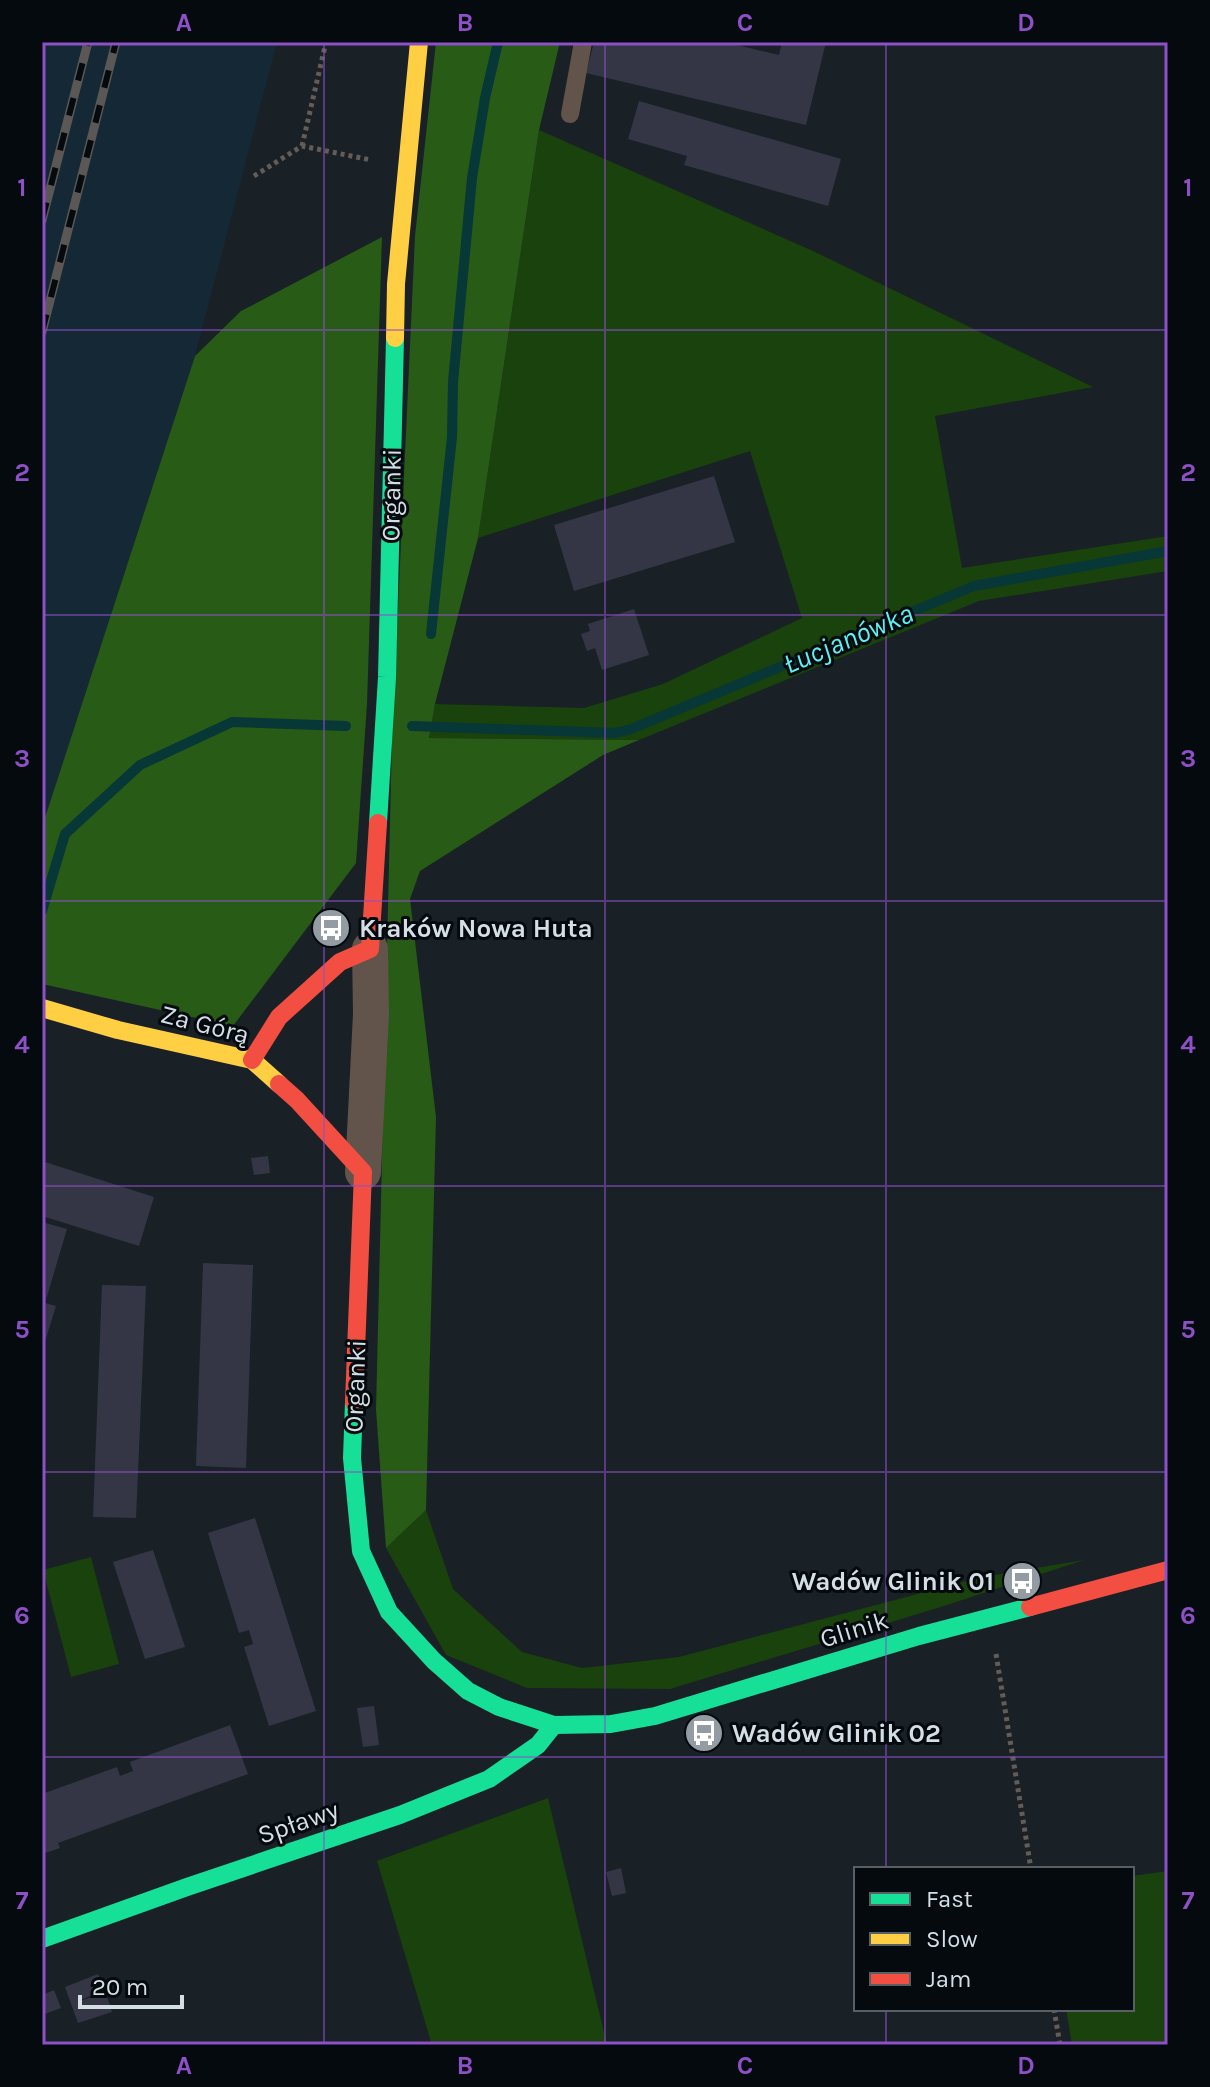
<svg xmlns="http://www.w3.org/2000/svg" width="1210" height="2087" font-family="Karla,sans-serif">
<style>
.built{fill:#152835}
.green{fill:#19420c}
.forest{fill:#275b16}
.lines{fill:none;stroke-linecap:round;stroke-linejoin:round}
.stream{stroke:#073737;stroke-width:10}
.building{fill:#343646}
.path{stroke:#635c57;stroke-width:5;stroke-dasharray:4 4;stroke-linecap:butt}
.lane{stroke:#62544a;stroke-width:18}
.street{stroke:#62544a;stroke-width:36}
.fast{stroke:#16e098;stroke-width:18}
.slow{stroke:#ffcf43;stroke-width:18}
.jam{stroke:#f24e42;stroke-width:18}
.rail-casing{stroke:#5b5754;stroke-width:9}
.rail{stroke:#050a0f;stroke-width:6;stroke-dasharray:18;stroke-linecap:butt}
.grid{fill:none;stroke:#8d50c7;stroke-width:2;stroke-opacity:0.55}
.labels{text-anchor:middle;stroke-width:6;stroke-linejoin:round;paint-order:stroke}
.street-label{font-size:26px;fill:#d4dee5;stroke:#050a0f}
.poi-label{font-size:26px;font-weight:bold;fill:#d4dee5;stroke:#050a0f;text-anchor:start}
.water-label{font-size:28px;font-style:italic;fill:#5cf1f2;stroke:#050a0f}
.neatline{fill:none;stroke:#8d50c7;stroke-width:3}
.grid-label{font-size:26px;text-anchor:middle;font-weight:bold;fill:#8d50c7}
</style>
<rect width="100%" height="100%" fill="#192026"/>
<polygon class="built" points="42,42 277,42 195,356 42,827"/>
<g class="green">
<polygon points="539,130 813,251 1093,387 935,416 962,568 1168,536 1168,571 979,601 639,740 429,738 435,704 584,708 663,684 802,618 750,451 478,538"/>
<polygon points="426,1510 453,1589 522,1652 582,1668 679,1657 982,1577 1084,1560 944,1606 670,1689 527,1688 446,1655 386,1548"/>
<polygon points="91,1557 119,1664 71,1677 43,1570"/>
<polygon points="548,1798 607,2045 432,2045 377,1861"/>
<polygon points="1168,1871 1168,2045 1072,2045 1066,2009 1132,2009 1132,1876"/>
</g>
<g class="forest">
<polygon points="436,42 560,42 539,130 478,538 435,704 429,738 639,740 603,755 420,871 410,899 436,1117 426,1510 386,1548 376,1410 392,738 415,236"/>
<polygon points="382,237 367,704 356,863 233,1026 42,984 42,827 195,356 241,311"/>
</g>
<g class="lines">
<g class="stream">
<polyline points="431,634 452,437 453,382 472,178 485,98 498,42"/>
<polyline points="412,726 615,733 631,729 974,586 1168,551"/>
<polyline points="42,911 65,834 140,765 232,722 346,726"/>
</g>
</g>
<g class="building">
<polygon points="594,42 724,42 779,55 782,42 826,42 806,125 586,73"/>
<polygon points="639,101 841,159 828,206 684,165 687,156 628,139"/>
<polygon points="714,476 735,542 574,591 554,525"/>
<polygon points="634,609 649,655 602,670 595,648 587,651 581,634 590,631 588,624"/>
<polygon points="268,1156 270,1173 254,1175 251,1158"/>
<polygon points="42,1161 154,1197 139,1246 42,1216"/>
<polygon points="42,1222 67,1229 45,1303 56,1306 43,1348"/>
<polygon points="203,1263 253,1265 246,1468 196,1466"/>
<polygon points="102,1285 146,1286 136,1518 93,1517"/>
<polygon points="255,1518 316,1711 269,1726 244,1647 253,1644 249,1630 239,1633 208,1533"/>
<polygon points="153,1550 185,1647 145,1659 113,1562"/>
<polygon points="374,1706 379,1745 363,1747 357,1708"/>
<polygon points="230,1725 248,1774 58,1843 60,1848 42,1854 42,1794 117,1767 120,1776 133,1771 130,1762"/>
<polygon points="621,1868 626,1893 612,1896 606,1872"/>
<polygon points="98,1974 104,1990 76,2002 106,1993 112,2012 78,2023 65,1987"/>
<polygon points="54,1990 61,2008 42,2015 42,1995"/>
</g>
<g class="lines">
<g class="path">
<polyline points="302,146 326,42"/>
<polyline points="254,176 302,146 371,160"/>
<polyline points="996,1654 1031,1869"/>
<polyline points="1054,2009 1060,2045"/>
</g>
<polyline class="lane" points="570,114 583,42"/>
<polyline class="street" points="363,1172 371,1014 370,949"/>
<g class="fast">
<polyline points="378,823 387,677 395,338"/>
<polyline points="354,1402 352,1458 361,1551 389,1612 434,1661 468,1691 499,1707 554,1725 611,1724 655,1716 919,1636 1030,1607"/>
<polyline points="42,1939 187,1887 400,1815 489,1779 538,1745 554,1725"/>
</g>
<g class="slow">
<polyline points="395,338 396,284 419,42"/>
<polyline points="42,1008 118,1030 252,1060 279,1084"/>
</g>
<g class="jam">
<polyline points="252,1060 279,1017 340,962 370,949 378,823"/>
<polyline points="279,1084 297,1100 363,1172 354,1402"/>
<polyline points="1030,1607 1168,1570"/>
</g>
<g class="rail-casing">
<g id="rail">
<polyline points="42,220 88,42"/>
<polyline points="42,332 116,42"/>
</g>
</g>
<use href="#rail" class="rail"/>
</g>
<path class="grid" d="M324,42V2045M605,42V2045M886,42V1869M42,330H1168M42,615H1168M42,901H1168M42,1186H1168M42,1472H1168M42,1757H1168M886,2009V2045"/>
<defs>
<g id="bus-disc" transform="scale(2)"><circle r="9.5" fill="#939ca2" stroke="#050a0f"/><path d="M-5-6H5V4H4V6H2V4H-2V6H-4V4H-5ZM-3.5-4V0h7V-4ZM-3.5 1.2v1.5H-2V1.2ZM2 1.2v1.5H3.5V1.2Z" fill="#fff"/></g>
</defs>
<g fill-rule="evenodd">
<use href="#bus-disc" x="331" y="928"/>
<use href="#bus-disc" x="1022" y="1581"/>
<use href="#bus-disc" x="704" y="1733"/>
</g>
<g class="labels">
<g class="street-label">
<text transform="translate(391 495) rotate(-89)" y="9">Organki</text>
<text transform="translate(205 1024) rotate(14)" y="9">Za Górą</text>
<text transform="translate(355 1386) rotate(-88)" y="9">Organki</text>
<text transform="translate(854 1629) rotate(-17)" y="9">Glinik</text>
<text transform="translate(298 1822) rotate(-19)" y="9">Spławy</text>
</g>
<g class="poi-label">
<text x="359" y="937">Kraków Nowa Huta</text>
<text x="994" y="1590" text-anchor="end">Wadów Glinik 01</text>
<text x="732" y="1742">Wadów Glinik 02</text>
</g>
<g class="water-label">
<text transform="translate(848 638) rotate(-23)" y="10">Łucjanówka</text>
</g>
</g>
<rect width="1210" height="2087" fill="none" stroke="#050a0f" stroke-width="88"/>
<rect x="854" y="1867" width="280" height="144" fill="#050a0f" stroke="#585f65" stroke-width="2"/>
<rect x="870" y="1893" width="40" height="12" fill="#16e098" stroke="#585f65" stroke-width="2"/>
<text x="926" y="1907" font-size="24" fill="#d4dee5">Fast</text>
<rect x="870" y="1933" width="40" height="12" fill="#ffcf43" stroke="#585f65" stroke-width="2"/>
<text x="926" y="1947" font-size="24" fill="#d4dee5">Slow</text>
<rect x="870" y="1973" width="40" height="12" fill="#f24e42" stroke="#585f65" stroke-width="2"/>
<text x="926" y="1987" font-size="24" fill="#d4dee5">Jam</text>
<path d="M80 1995v12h102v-12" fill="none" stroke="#d4dee5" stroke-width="4"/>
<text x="92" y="1995" font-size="24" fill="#d4dee5" stroke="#050a0f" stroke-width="6" paint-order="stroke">20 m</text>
<rect x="44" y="44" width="1122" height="1999" class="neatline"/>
<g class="grid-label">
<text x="184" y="31">A</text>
<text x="465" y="31">B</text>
<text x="745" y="31">C</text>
<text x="1026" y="31">D</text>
<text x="22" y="196">1</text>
<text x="1188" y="196">1</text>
<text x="22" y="481">2</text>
<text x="1188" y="481">2</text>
<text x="22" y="767">3</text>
<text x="1188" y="767">3</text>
<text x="22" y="1053">4</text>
<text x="1188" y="1053">4</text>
<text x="22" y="1338">5</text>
<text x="1188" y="1338">5</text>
<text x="22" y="1624">6</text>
<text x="1188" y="1624">6</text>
<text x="22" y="1909">7</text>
<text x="1188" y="1909">7</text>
<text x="184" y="2074">A</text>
<text x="465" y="2074">B</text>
<text x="745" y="2074">C</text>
<text x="1026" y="2074">D</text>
</g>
</svg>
